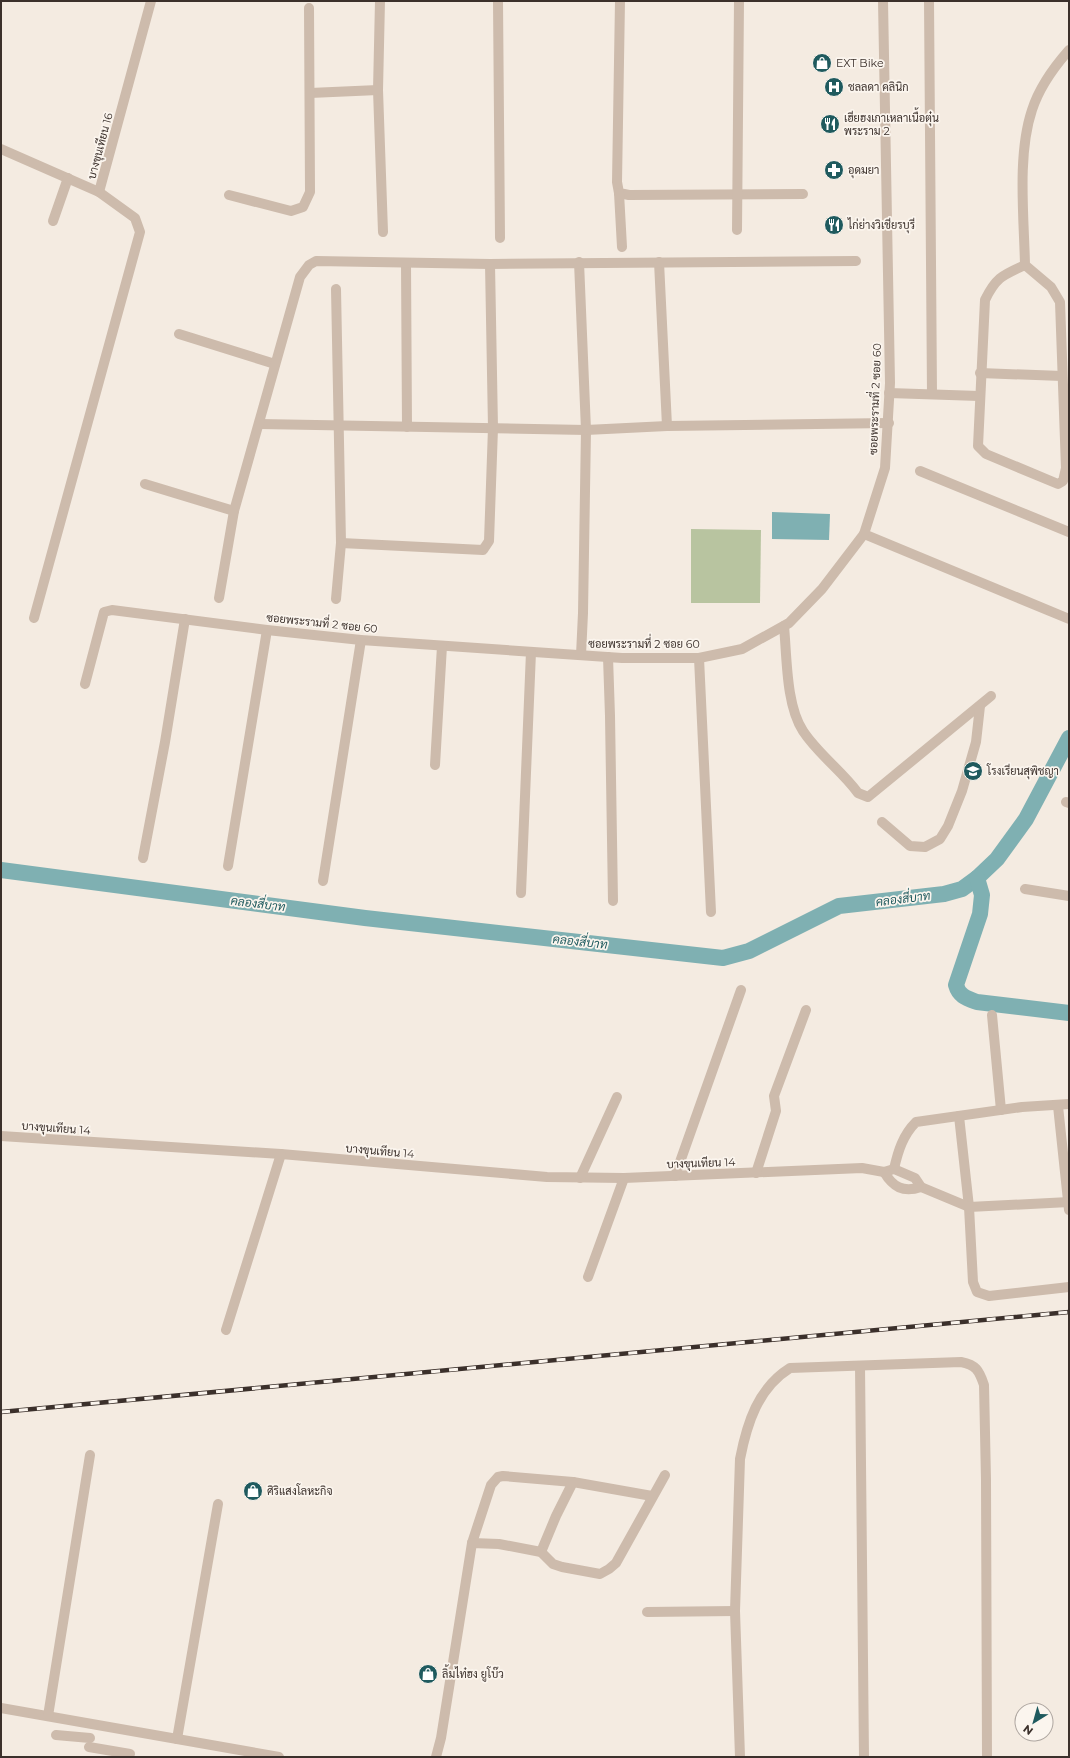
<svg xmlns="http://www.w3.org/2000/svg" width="1070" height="1758" font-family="Montserrat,Sarabun,sans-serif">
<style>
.green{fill:#b8c4a0}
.water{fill:#7fb0b2}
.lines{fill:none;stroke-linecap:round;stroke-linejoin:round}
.canal{stroke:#7fb0b2;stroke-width:16}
.minor{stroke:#cdbbac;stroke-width:10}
.rail-casing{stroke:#3b302b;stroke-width:4.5}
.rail{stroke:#fbf5ee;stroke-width:3;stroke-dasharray:9;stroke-linecap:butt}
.labels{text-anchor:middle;stroke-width:3.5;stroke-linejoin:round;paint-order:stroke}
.poi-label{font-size:11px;fill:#3b302b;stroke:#fbf5ee;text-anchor:start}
.street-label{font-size:11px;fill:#3b302b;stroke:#fbf5ee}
.water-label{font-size:12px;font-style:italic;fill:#1f5a5e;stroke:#fbf5ee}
</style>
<rect width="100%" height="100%" fill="#f4ebe1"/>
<polygon class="green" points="691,529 761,530 760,603 691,603"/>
<polygon class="water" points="772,512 830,514 829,540 772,539"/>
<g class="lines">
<g class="canal">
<polyline points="1,870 365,918 723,958 749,951 839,906 944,894 962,889 977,878 997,859 1026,819 1069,738"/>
<path d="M977,878L982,895L980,914L956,985C959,996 966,998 977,1002L1069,1013"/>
</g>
<g class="minor">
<polyline points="380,1 378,90 383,232"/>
<polyline points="498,1 500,238"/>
<polyline points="620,1 617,182 619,193 629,195 803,194"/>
<polyline points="929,1 932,394"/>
<polyline points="310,93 378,90"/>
<polyline points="1,149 99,192 135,218 140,232 34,618"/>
<polyline points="99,192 151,1"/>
<polyline points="619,193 622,247"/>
<polyline points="229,195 291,211 303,207 310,192 309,8"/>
<polyline points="53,221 68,178"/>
<polyline points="737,230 739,1"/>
<polyline points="579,262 586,430 583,613 581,655"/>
<polyline points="659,262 667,426"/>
<polyline points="406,263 407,427"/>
<path d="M1025,265C1003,275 996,277 985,300L978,446L986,454L1058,484L1063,481L1066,468L1060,302L1051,287L1025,265C1024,217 1017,155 1032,110C1039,88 1054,67 1069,50"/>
<polyline points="336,289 341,543 336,599"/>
<polyline points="179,334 275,364"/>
<polyline points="980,373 1062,376"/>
<polyline points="889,393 979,396"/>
<polyline points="260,424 586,430 667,426 889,423"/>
<polyline points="920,471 1069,532"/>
<polyline points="145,484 234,511"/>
<polyline points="864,534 1069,619"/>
<polyline points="341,543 483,550 489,541 493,428 490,264"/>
<polyline points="219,598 234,511 300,277 309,265 316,261 490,264 856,261"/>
<path d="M784,626C787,658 786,705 803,731C818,754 842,771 858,793L868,797L991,696"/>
<polyline points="608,657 610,716 613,901"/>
<polyline points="699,658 711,912"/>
<polyline points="85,684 104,612 112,610 267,630 361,640 622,658 699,658 742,649 789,623 822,589 864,534 885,468 890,383 883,1"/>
<polyline points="435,765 442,646"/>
<polyline points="1066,802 1069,803"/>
<polyline points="882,822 910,846 925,847 940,839 948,826 962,791 976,742 980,706"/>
<polyline points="143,858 165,742 185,619"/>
<polyline points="228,866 267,630"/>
<polyline points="323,881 361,640"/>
<polyline points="1025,889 1069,896"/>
<polyline points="521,893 531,652"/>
<polyline points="992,1015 1001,1110"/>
<polyline points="1058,1106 1069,1210"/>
<polyline points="959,1116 969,1207 973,1282 977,1292 989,1296 1069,1287"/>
<polyline points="1,1136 281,1154 547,1177 624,1178 862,1168 884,1172 894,1169 915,1178 921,1187 969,1207 1069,1202"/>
<path d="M894,1169C898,1151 903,1135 916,1122L1022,1107L1069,1104"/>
<path d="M884,1172C893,1187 903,1193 921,1187"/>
<polyline points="756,1173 776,1111 774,1096 806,1010"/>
<polyline points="675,1176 741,990"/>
<polyline points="580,1178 617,1097"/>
<polyline points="588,1277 624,1178"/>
<polyline points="226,1330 281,1154"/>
<polyline points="860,1366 864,1757"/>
<polyline points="472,1543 491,1485 498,1477 503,1476 573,1482"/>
<polyline points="541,1552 556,1516 573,1482 652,1496"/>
<polyline points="647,1612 735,1611"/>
<polyline points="1,1708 279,1757"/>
<polyline points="48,1716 90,1455"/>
<polyline points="56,1735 90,1738"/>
<polyline points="177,1739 218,1504"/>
<polyline points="89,1747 130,1754"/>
<polyline points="436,1757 441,1738 472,1543 499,1544 541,1552 553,1564 562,1567 600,1574 609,1569 616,1563 665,1475"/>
<path d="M740,1757L735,1611L740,1459C747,1423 758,1388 790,1368L961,1362C976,1365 979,1370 984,1385L986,1480L987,1757"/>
</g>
<g class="rail-casing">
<polyline id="rail" points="1,1412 1069,1312"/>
</g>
<use href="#rail" class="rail"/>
</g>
<defs>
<g id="shop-disc" transform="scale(1)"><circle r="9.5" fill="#1f5a5e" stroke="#fbf5ee"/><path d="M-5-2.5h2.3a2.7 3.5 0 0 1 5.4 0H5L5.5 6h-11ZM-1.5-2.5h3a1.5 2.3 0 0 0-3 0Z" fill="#fff"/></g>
<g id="hospital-disc" transform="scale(1)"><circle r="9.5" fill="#1f5a5e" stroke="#fbf5ee"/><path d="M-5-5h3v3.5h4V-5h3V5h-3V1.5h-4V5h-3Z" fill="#fff"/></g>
<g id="restaurant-disc" transform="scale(1)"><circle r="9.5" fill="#1f5a5e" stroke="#fbf5ee"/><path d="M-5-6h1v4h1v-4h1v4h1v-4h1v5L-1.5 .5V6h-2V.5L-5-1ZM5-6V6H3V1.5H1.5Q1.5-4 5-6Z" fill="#fff"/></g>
<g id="pharmacy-disc" transform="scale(1)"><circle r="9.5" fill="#1f5a5e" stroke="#fbf5ee"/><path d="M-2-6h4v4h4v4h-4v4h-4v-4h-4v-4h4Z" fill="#fff"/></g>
<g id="school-disc" transform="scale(1)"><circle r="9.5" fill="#1f5a5e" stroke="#fbf5ee"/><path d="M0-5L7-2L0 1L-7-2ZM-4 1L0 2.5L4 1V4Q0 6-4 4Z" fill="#fff"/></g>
</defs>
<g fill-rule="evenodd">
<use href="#shop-disc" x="822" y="63"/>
<use href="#hospital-disc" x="834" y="87"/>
<use href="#restaurant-disc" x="830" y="124"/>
<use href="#pharmacy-disc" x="834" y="170"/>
<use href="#restaurant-disc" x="834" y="225"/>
<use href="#school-disc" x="973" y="771"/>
<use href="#shop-disc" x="253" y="1491"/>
<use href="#shop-disc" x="428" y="1674"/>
</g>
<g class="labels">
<g class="poi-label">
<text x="836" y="67">EXT Bike</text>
<text x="848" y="91">ชลลดา คลินิก</text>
<text x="844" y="122">เฮียฮงเกาเหลาเนื้อตุ๋น<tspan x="844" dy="13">พระราม 2</tspan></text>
<text x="848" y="174">อุดมยา</text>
<text x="848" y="229">ไก่ย่างวิเชียรบุรี</text>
<text x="987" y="775">โรงเรียนสุพิชญา</text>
<text x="267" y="1495">ศิริแสงโลหะกิจ</text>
<text x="442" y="1678">ลิ้มไท๋ฮง ยูโบ๊ว</text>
</g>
<g class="street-label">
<text transform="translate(100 146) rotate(-75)" y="4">บางขุนเทียน 16</text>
<text transform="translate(875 399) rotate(-88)" y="4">ซอยพระรามที่ 2 ซอย 60</text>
<text transform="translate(322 623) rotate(6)" y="4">ซอยพระรามที่ 2 ซอย 60</text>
<text x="644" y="648">ซอยพระรามที่ 2 ซอย 60</text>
<text transform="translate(56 1128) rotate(4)" y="4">บางขุนเทียน 14</text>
<text transform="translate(380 1151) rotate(5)" y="4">บางขุนเทียน 14</text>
<text transform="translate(701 1163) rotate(-2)" y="4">บางขุนเทียน 14</text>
</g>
<g class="water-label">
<text transform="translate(903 899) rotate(-7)" y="4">คลองสี่บาท</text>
<text transform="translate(258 904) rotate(7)" y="4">คลองสี่บาท</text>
<text transform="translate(580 942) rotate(6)" y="4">คลองสี่บาท</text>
</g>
</g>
<rect width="1070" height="1758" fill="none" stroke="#3b302b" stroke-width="4"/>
<g transform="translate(1034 1722) rotate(217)"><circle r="19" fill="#fbf5ee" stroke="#aea6a0"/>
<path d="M0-3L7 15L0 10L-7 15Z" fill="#1f5a5e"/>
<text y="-6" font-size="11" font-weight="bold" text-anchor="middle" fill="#3b302b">N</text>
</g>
</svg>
